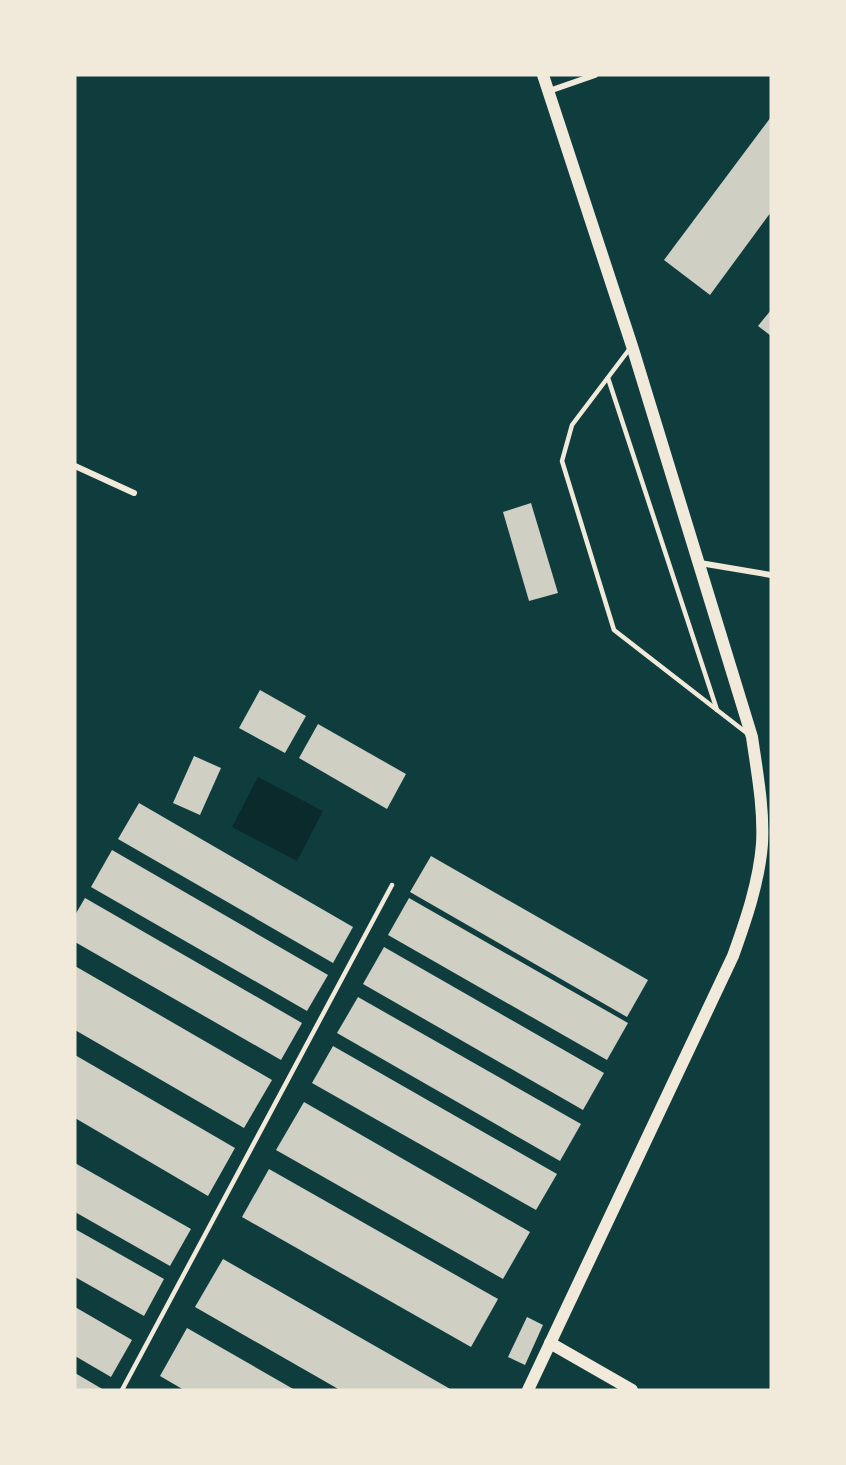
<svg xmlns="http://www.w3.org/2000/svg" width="846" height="1465" font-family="Ubuntu,sans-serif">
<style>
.water{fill:#0a2a2b}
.building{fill:#cfcfc3}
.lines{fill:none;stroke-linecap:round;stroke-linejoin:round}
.service{stroke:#f1e9da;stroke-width:4.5}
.minor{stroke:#f1e9da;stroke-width:6}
.secondary{stroke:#f1e9da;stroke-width:12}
</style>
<rect width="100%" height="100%" fill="#0f3d3e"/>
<polygon class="water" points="258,777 323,811 297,861 232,827"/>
<g class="building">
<polygon points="771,117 771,212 710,295 664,260"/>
<polygon points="771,310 771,336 758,326"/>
<polygon points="531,503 558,593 529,601 503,512"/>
<polygon points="260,690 306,716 285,753 239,728"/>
<polygon points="318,724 406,774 387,809 299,758"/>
<polygon points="194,756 221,768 200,815 173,803"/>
<polygon points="139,803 353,927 333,963 118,839"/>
<polygon points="112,850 328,975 307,1011 91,887"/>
<polygon points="431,856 648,980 627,1017 410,892"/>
<polygon points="85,898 302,1023 281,1060 75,942 75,915"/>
<polygon points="409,898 628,1023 607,1060 388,935"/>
<polygon points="384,947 604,1073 583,1110 363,984"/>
<polygon points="75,966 272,1080 244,1128 75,1030"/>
<polygon points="358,997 581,1124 560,1161 337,1033"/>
<polygon points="333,1046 557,1174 536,1210 312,1083"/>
<polygon points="75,1055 235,1148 208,1196 75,1118"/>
<polygon points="304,1102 530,1232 503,1279 276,1150"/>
<polygon points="75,1163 191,1229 170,1266 75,1212"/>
<polygon points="269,1169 498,1299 471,1347 242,1217"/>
<polygon points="75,1229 164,1279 144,1316 75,1277"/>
<polygon points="223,1259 452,1390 340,1390 195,1307"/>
<polygon points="75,1307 132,1340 111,1377 75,1356"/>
<polygon points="527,1317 543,1325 525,1365 508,1357"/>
<polygon points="187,1328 295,1390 184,1390 160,1376"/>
<polygon points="75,1373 104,1390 75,1390"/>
</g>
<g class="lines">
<g class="service">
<polyline points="631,347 572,425 562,461 614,630 748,734"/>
<polyline points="608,378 717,710"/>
<polyline points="122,1390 392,885"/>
</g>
<g class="minor">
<polyline points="549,91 595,75"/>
<polyline points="75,466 134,493"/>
<polyline points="700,563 771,575"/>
</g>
<g class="secondary">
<polyline points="550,1343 632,1390"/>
<path d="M528,1390L733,956C746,920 759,882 762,844C764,808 757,772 752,737L632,346L543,75"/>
</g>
</g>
<rect width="846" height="1465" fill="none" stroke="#f1e9da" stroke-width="153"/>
</svg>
